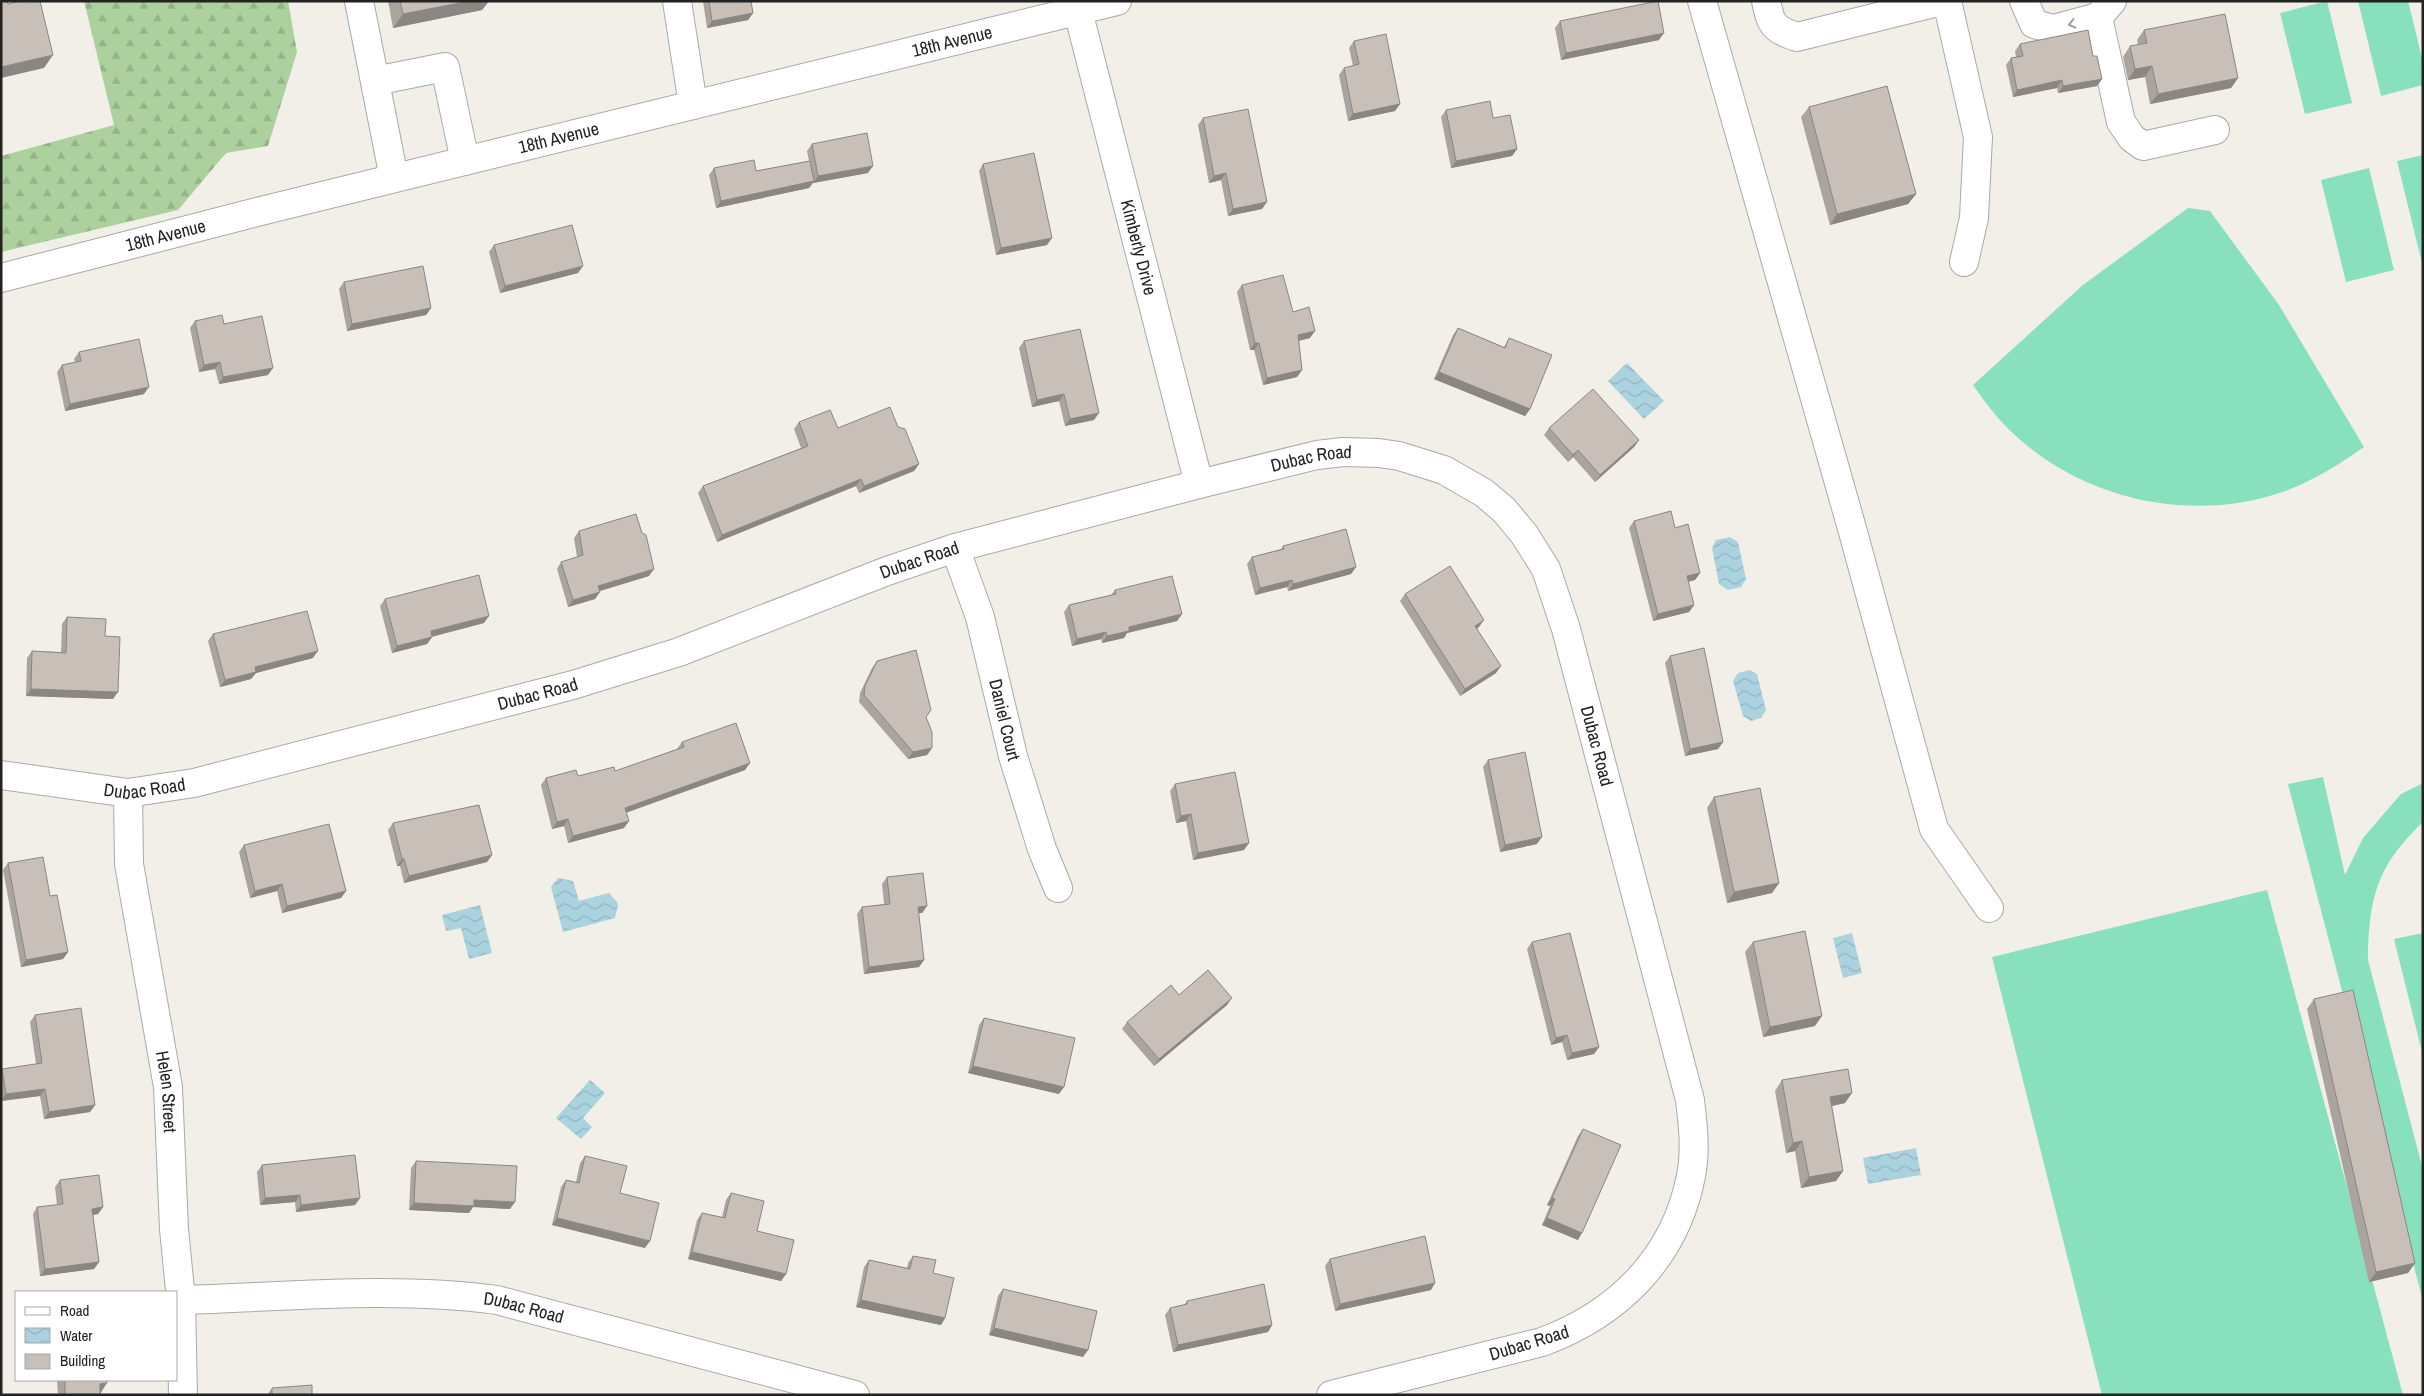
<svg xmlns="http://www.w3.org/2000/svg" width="2424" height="1396" font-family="'Archivo Narrow',sans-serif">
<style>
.forest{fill:url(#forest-firs)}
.pitch{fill:#88e0be}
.water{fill:url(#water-waves)}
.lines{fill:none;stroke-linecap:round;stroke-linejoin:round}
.minor-casing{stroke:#a9a9a9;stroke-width:30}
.minor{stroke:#fff;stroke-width:28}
.wall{fill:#aba49e}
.shaded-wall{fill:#8b8681}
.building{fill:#c7bfb8;stroke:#8b8681}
.oneway{stroke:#9c9c9c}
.labels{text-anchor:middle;stroke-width:4.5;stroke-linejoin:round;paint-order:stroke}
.street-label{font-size:18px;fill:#222;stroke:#fff}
</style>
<defs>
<pattern id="forest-firs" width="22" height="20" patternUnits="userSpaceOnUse" patternTransform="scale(1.25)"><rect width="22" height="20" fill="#add19e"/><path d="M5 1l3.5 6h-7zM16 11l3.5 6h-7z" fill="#95b388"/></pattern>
<pattern id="water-waves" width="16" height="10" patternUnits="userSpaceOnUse" patternTransform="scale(1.25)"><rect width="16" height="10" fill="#aad3df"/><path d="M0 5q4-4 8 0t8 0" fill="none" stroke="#92b5bf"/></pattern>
</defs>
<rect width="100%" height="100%" fill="#f2efe9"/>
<polygon class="forest" points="84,1 288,1 297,52 268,146 226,153 178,210 1,252 1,156 114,125"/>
<g class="pitch">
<polygon points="2327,1 2352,103 2305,114 2280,13"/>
<polygon points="2358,1 2408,1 2423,62 2423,85 2381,96"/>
<polygon points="2423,155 2423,263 2422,263 2397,161"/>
<polygon points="2369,168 2394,270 2346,282 2321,180"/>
<path d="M2188,208L2210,211L2279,305L2364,447C2340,464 2316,479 2288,490C2197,524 2089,502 2017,437C2000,422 1986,404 1973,385L2083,285Z"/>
<path d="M2323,777L2345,875L2363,838L2401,794L2423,783V822C2377,866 2369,897 2368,960L2423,1170V1301L2288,784Z"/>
<polygon points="2267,890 2403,1395 2102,1395 1992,957"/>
<polygon points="2423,933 2423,1056 2394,939"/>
</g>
<g class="water">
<polygon points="1627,363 1664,401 1644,419 1608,381"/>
<polygon points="1730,537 1738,542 1746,579 1741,587 1728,590 1719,584 1712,548 1716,540"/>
<polygon points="1750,670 1757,674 1766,710 1761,718 1751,721 1743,716 1733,681 1738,673"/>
<path d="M558,878L573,881L579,901L609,893C621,908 619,899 615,918L563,932L551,887Z"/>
<polygon points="480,905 492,953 469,959 461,928 446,931 442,915"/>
<polygon points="1852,933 1862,973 1843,978 1833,938"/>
<polygon points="590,1080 605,1093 583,1118 592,1127 581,1139 556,1118"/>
<polygon points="1916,1148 1921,1175 1868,1184 1863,1158"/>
</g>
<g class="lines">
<g class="minor-casing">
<g id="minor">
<polyline points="359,1 394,178"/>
<polyline points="677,1 693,105"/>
<polyline points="1702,1 1853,532 1934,829 1989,908"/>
<path d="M1766,1C1771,25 1773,29 1797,37L1942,1"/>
<polyline points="1947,1 1978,137 1974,218 1964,262"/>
<polyline points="2024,1 2034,24 2054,29 2098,17 2112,1"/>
<path id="s1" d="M1078,11L1199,484"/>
<polyline points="2098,17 2121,122 2132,138 2143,146 2215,130"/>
<polyline points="375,81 445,67 465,161"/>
<path id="s2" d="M1,278L265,210L1117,1"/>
<path id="s3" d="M955,548L980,617L1013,756L1042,849L1058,888"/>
<path id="s4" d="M1,775L128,793L194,783L573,685L679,652L887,571L955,548L1199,484L1317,455L1343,452L1379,453L1399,456L1444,470L1484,493L1504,510L1524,534L1546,569L1566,629L1690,1100C1693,1125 1696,1151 1691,1176C1675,1258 1618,1314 1542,1342L1331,1395"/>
<path id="s5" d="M128,793L129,864L168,1087L174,1229L181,1300L183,1395"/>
<path id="s6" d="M181,1300C286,1297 392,1286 497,1300L855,1395"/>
</g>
</g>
<use href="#minor" class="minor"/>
</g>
<g class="wall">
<polygon points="388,1 489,1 482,10 393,28"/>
<polygon points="703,1 751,1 753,13 748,20 707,28"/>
<polygon points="1560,21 1659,40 1561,60 1555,28"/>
<polygon points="2144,30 2238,78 2231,88 2150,104 2145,77 2128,80 2123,57 2130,46 2138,45 2137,40"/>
<polygon points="1354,41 1400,104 1395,111 1348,121 1339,75 1344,68 1353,66 1349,48"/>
<polygon points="2020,44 2093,56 2102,79 2097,86 2058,93 2057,88 2013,97 2006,65 2011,58 2016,57 2015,51"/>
<polygon points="1809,107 1916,194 1908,204 1830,225 1801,117"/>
<polygon points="1446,110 1493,118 1517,149 1512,156 1451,168 1441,117"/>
<polygon points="1203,118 1262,209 1228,216 1221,180 1209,183 1198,125"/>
<polygon points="812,144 868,173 813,183 809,188 716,208 709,175 714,168 756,171 809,161 807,151"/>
<polygon points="983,164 1047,245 996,255 979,171"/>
<polygon points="494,245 578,273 500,293 489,252"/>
<polygon points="344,282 431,308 426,315 347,331 339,289"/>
<polygon points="1242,285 1293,312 1310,338 1299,341 1302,370 1297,377 1263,385 1254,350 1250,350 1237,292"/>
<polygon points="195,321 224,324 268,375 219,384 215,369 199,372 190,328"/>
<polygon points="1458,328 1504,347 1509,338 1530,409 1525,416 1434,379 1453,335"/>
<polygon points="1024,341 1094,420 1065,426 1059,401 1032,407 1019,348"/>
<polygon points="79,352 144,394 65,411 57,372 62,365 75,362 74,359"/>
<polygon points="799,422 838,428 898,427 919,464 914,471 859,493 856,486 717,542 698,493 703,486 801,448 794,429"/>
<polygon points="1549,428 1639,440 1634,447 1595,482 1573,457 1568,462 1544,435"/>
<polygon points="1634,521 1675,528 1700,573 1695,580 1688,582 1694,605 1689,612 1653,621 1629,528"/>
<polygon points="579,531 649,576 600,591 595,599 568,607 557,569 561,562 577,557 574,538"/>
<polygon points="1283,546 1356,567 1351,574 1288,591 1287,587 1255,595 1247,564 1252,557 1281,549"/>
<polygon points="1115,590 1182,614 1177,621 1127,633 1124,638 1102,643 1101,639 1072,646 1064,612 1069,605 1111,595"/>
<polygon points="1405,594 1479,627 1477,628 1496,673 1460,696 1400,601"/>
<polygon points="385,599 484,623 432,637 427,644 392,653 380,606"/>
<polygon points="67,617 105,636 113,699 26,696 27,658 32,651 61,652 62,624"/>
<polygon points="213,634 313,658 256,673 251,679 220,687 208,641"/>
<polygon points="1670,656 1723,742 1718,749 1685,756 1665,663"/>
<polygon points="877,661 926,717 932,748 927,755 908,759 859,702 860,693 872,668"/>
<polygon points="682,742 745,770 626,812 624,828 568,843 564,826 552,829 541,785 546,778 578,776 615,771 677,749"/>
<polygon points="1488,760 1537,844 1500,852 1483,767"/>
<polygon points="1175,784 1244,850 1193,860 1186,821 1176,823 1170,791"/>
<polygon points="1714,797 1779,883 1772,893 1727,903 1707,808"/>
<polygon points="393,823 492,855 487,862 404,883 400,866 397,866 388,830"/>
<polygon points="244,845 346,891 341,898 282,913 277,891 250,898 239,852"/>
<polygon points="8,863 50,896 68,952 63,959 21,967 3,870"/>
<polygon points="887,877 927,906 922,913 918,913 924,960 919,967 864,974 857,914 862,907 884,904 882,884"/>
<polygon points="1532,942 1599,1047 1594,1054 1567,1060 1562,1042 1551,1045 1527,949"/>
<polygon points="1753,942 1815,1026 1763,1037 1745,952"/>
<polygon points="1179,995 1227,1005 1154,1066 1122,1029 1127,1022"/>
<polygon points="2314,999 2415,1263 2408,1273 2369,1282 2307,1009"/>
<polygon points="35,1015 95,1105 90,1112 44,1119 40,1096 1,1101 1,1070 2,1069 36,1064 30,1022"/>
<polygon points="984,1018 1059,1094 968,1073 979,1025"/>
<polygon points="1782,1080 1845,1103 1832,1106 1843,1171 1836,1181 1801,1188 1795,1151 1786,1153 1775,1091"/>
<polygon points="1583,1129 1578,1240 1542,1225 1550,1206 1547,1205 1578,1136"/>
<polygon points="585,1156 620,1193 645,1248 552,1225 561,1187 566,1180 576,1182 580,1163"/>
<polygon points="416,1161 510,1209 473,1207 469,1213 409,1210 411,1168"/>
<polygon points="262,1165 360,1198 355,1205 296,1212 295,1202 260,1205 257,1172"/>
<polygon points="60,1180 103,1207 98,1214 93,1215 99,1262 94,1269 40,1276 33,1214 37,1207 57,1205 55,1187"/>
<polygon points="731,1193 786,1274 781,1281 688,1259 697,1220 702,1213 722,1217 726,1200"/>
<polygon points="913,1256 933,1273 945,1318 941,1325 856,1307 864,1267 869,1260 907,1268 908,1263"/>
<polygon points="1330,1259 1431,1290 1335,1311 1325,1266"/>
<polygon points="1003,1289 1083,1357 989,1335 998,1296"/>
<polygon points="1187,1301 1272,1325 1268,1332 1173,1352 1165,1315 1170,1308 1184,1305"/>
<polygon points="57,1380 107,1380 100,1393 100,1395 58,1395"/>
<polygon points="272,1388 312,1395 267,1395"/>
</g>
<g class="shaded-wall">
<polygon points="470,1 489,1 482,10 393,28 403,14"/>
<polygon points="753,13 748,20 707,28 712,21"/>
<polygon points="1664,33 1659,40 1561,60 1566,53"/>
<polygon points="53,55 44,68 1,78 1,67"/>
<polygon points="2152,66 2145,77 2128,80 2135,69"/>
<polygon points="2238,78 2231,88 2150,104 2158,94"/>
<polygon points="2102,79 2097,86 2058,93 2063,86"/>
<polygon points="2062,80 2057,88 2013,97 2017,90"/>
<polygon points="1400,104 1395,111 1348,121 1353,114"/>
<polygon points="1517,149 1512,156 1451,168 1456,161"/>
<polygon points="873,166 868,173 813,183 818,176"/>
<polygon points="1226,173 1221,180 1209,183 1214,176"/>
<polygon points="814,181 809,188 716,208 721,201"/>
<polygon points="1916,194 1908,204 1830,225 1837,214"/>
<polygon points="1267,202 1262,209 1228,216 1233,209"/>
<polygon points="1052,238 1047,245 996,255 1001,248"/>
<polygon points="583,266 578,273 500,293 505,286"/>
<polygon points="431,308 426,315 347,331 352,324"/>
<polygon points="1315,331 1310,338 1293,342 1298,335"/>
<polygon points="1255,343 1259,343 1254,350 1250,350"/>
<polygon points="220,362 215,369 199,372 204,365"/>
<polygon points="273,368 268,375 219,384 223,377"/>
<polygon points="1302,370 1297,377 1263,385 1267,378"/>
<polygon points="1439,372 1530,409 1525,416 1434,379"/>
<polygon points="149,387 144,394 65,411 70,404"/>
<polygon points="1064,394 1059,401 1032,407 1037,400"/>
<polygon points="1099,413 1094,420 1065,426 1070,419"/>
<polygon points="1639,440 1634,447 1595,482 1600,475"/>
<polygon points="1578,450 1573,457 1568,462 1573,455"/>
<polygon points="919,464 914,471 859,493 864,486"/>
<polygon points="861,479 856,486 717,542 722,535"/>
<polygon points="1356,567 1351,574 1288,591 1293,584"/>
<polygon points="654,569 649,576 593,593 598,586"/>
<polygon points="1700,573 1695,580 1682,583 1687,576"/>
<polygon points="1292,580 1287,587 1255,595 1260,588"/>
<polygon points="600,592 595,599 568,607 573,600"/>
<polygon points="1694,605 1689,612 1653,621 1658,614"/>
<polygon points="1182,614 1177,621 1127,633 1124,638 1102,643 1107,636 1129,627"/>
<polygon points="489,616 484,623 426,638 431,631"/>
<polygon points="1484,620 1479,627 1470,633 1475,626"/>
<polygon points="1106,632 1101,639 1072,646 1077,639"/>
<polygon points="432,637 427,644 392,653 397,646"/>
<polygon points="318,651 313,658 256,673 251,679 220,687 225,680 255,667"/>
<polygon points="1501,666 1496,673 1460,696 1465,689"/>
<polygon points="31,689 118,692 113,699 26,696"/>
<polygon points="1723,742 1718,749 1685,756 1690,749"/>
<polygon points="932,748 927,755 908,759 913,752"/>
<polygon points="750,763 745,770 620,815 625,808"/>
<polygon points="1191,814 1186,821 1176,823 1181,816"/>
<polygon points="568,819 564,826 552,829 557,822"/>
<polygon points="629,821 624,828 568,843 573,836"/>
<polygon points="1542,837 1537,844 1500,852 1505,845"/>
<polygon points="1249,843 1244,850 1193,860 1198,853"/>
<polygon points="492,855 487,862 404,883 409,876"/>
<polygon points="402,859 404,859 400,866 397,866"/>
<polygon points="1779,883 1772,893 1727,903 1734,892"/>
<polygon points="282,884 277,891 250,898 255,891"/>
<polygon points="346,891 341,898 282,913 287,906"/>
<polygon points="927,906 922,913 913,914 918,907"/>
<polygon points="68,952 63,959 21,967 26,960"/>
<polygon points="924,960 919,967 864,974 869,967"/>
<polygon points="1232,998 1227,1005 1154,1066 1159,1059"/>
<polygon points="1822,1016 1815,1026 1763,1037 1770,1027"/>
<polygon points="1567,1035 1562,1042 1551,1045 1556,1038"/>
<polygon points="1599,1047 1594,1054 1567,1060 1572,1053"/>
<polygon points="973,1066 1064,1087 1059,1094 968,1073"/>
<polygon points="45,1089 40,1096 1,1101 6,1094"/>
<polygon points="1852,1093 1845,1103 1823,1108 1830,1097"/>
<polygon points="95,1105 90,1112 44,1119 49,1112"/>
<polygon points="1802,1141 1795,1151 1786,1153 1793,1143"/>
<polygon points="1843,1171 1836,1181 1801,1188 1809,1177"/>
<polygon points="300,1195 295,1202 260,1205 265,1198"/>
<polygon points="360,1198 355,1205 296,1212 301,1205"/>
<polygon points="1552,1198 1555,1199 1550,1206 1547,1205"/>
<polygon points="474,1200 515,1202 510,1209 473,1207 469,1213 409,1210 414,1203"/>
<polygon points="103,1207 98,1214 87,1216 92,1209"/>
<polygon points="557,1218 650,1241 645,1248 552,1225"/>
<polygon points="1547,1218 1582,1233 1578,1240 1542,1225"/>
<polygon points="692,1252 786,1274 781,1281 688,1259"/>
<polygon points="99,1262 94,1269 40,1276 45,1269"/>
<polygon points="2415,1263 2408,1273 2369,1282 2376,1272"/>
<polygon points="1435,1283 1431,1290 1335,1311 1340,1304"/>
<polygon points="861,1300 945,1318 941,1325 856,1307"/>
<polygon points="1272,1325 1268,1332 1173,1352 1178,1345"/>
<polygon points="994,1328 1088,1350 1083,1357 989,1335"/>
<polygon points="107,1383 100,1394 100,1384"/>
</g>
<g class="building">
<polygon points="1,1 7,1 8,4 19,1 40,1 53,55 1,67"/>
<polygon points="400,1 470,1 403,14"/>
<polygon points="709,1 751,1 753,13 712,21"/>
<polygon points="1658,1 1664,33 1566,53 1560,21"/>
<polygon points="2225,14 2238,78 2158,94 2152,66 2135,69 2130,46 2147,43 2144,30"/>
<polygon points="2088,30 2093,56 2097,56 2102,79 2063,86 2062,80 2017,90 2011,58 2023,56 2020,44"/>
<polygon points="1386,34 1400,104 1353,114 1344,68 1359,64 1354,41"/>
<polygon points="1887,86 1916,194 1837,214 1809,107"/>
<polygon points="1490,101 1493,118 1510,115 1517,149 1456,161 1446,110"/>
<polygon points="1248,109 1267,202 1233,209 1226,173 1214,176 1203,118"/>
<polygon points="867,133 873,166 818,176 812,144"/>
<polygon points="1034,153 1052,238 1001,248 983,164"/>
<polygon points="754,160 756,171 810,161 814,181 721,201 714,168"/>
<polygon points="572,225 583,266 505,286 494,245"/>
<polygon points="423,266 431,308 352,324 344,282"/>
<polygon points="1283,275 1293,312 1309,307 1315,331 1298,335 1302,370 1267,378 1259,343 1255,343 1242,285"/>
<polygon points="222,315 224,324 262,316 273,368 223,377 220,362 204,365 195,321"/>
<polygon points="1458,328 1505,348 1509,338 1552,355 1530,409 1439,372"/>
<polygon points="1080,329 1099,413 1070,419 1064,394 1037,400 1024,341"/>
<polygon points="139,339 149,387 70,404 62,365 81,361 79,352"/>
<polygon points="1593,389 1639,440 1600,475 1578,450 1573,455 1549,428"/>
<polygon points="890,407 898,427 905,429 919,464 864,486 861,479 722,535 703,486 808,446 799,422 830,410 838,428"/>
<polygon points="1671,511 1675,528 1688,524 1700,573 1687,576 1694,605 1658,614 1634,521"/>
<polygon points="636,514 642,533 646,535 654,569 598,586 600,592 573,600 561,562 583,555 579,531"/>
<polygon points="1346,529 1356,567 1293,584 1292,580 1260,588 1252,557 1284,549 1283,546"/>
<polygon points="1450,566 1484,620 1475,626 1501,666 1465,689 1405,594"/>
<polygon points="479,575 489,616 431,631 432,637 397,646 385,599"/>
<polygon points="1172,576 1182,614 1129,627 1129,631 1107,636 1106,632 1077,639 1069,605 1116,594 1115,590"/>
<polygon points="307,611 318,651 255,667 256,672 225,680 213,634"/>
<polygon points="67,617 106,619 105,636 120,637 118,692 31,689 32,651 66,653"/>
<polygon points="1704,648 1723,742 1690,749 1670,656"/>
<polygon points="916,650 931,710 926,717 932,732 932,748 913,752 864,695 865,686 877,661"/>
<polygon points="736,723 750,763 625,808 629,821 573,836 568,819 557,822 546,778 576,770 578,776 614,767 615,771 684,747 682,742"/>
<polygon points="1525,752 1542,837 1505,845 1488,760"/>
<polygon points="1235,772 1249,843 1198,853 1191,814 1181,816 1175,784"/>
<polygon points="1760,788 1779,883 1734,892 1714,797"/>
<polygon points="479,805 492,855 409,876 404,859 402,859 393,823"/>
<polygon points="329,824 346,891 287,906 282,884 255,891 244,845"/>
<polygon points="43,857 50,896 57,895 68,952 26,960 8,863"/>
<polygon points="923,873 927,906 918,907 924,960 869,967 862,907 890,904 887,877"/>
<polygon points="1805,931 1822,1016 1770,1027 1753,942"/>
<polygon points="1570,933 1599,1047 1572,1053 1567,1035 1556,1038 1532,942"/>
<polygon points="1208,970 1232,998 1159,1059 1127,1022 1171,985 1179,995"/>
<polygon points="2353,990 2415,1263 2376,1272 2314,999"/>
<polygon points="81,1008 95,1105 49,1112 45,1089 6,1094 2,1069 42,1063 35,1015"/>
<polygon points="984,1018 1075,1038 1064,1087 973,1066"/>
<polygon points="1848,1069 1852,1093 1830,1097 1843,1171 1809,1177 1802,1141 1793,1143 1782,1080"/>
<polygon points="1583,1129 1621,1145 1582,1233 1547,1218 1555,1199 1552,1198"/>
<polygon points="355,1155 360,1198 301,1205 300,1195 265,1198 262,1165"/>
<polygon points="585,1156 627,1166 620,1193 659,1203 650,1241 557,1218 566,1180 579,1183"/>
<polygon points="416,1161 517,1166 515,1202 474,1200 474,1206 414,1203"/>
<polygon points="99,1175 103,1207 92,1209 99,1262 45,1269 37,1207 63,1204 60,1180"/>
<polygon points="731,1193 764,1201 757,1231 794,1240 786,1274 692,1252 702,1213 725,1218"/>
<polygon points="1425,1236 1435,1283 1340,1304 1330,1259"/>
<polygon points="913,1256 936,1260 933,1273 954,1278 945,1318 861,1300 869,1260 910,1269"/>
<polygon points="1264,1284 1272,1325 1178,1345 1170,1308 1187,1304 1187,1301"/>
<polygon points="1003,1289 1097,1311 1088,1350 994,1328"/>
<polygon points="65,1380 107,1380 107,1383 100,1384 100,1395 65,1395"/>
<polygon points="312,1385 312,1395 272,1395 272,1388"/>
</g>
<defs><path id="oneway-chevron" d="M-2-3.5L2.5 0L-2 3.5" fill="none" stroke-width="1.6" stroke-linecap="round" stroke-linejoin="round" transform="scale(1.25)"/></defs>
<use class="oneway" href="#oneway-chevron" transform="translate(2072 24) rotate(166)"/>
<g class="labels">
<g class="street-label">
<text dy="6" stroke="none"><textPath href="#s2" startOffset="980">18th Avenue</textPath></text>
<text dy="6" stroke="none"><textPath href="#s2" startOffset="575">18th Avenue</textPath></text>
<text dy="6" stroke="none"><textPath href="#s2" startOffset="170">18th Avenue</textPath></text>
<text dy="6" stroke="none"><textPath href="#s1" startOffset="244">Kimberly Drive</textPath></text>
<text dy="6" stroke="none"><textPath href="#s4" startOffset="1360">Dubac Road</textPath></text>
<text dy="6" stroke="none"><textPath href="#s4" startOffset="955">Dubac Road</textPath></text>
<text dy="6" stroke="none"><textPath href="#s4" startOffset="550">Dubac Road</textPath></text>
<text dy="6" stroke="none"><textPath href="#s3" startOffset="179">Daniel Court</textPath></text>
<text dy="6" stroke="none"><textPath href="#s4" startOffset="1825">Dubac Road</textPath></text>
<text dy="6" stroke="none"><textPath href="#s4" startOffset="145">Dubac Road</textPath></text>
<text dy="6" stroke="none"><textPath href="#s5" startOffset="302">Helen Street</textPath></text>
<text dy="6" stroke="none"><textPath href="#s6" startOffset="344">Dubac Road</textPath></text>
<text transform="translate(1529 1343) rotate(-17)" y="6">Dubac Road</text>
</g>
</g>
<rect width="2424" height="1396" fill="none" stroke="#222222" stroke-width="5"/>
<rect x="15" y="1291" width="162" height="90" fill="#ffffff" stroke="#a7a7a7"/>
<rect x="25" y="1307" width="25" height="8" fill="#ffffff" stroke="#a7a7a7"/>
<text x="60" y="1316" font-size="15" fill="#222222">Road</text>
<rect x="25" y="1328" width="25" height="15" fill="url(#water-waves)" stroke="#a7a7a7"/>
<text x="60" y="1341" font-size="15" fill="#222222">Water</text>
<rect x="25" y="1354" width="25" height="15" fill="#c7bfb8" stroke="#a7a7a7"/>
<text x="60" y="1366" font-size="15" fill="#222222">Building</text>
</svg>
